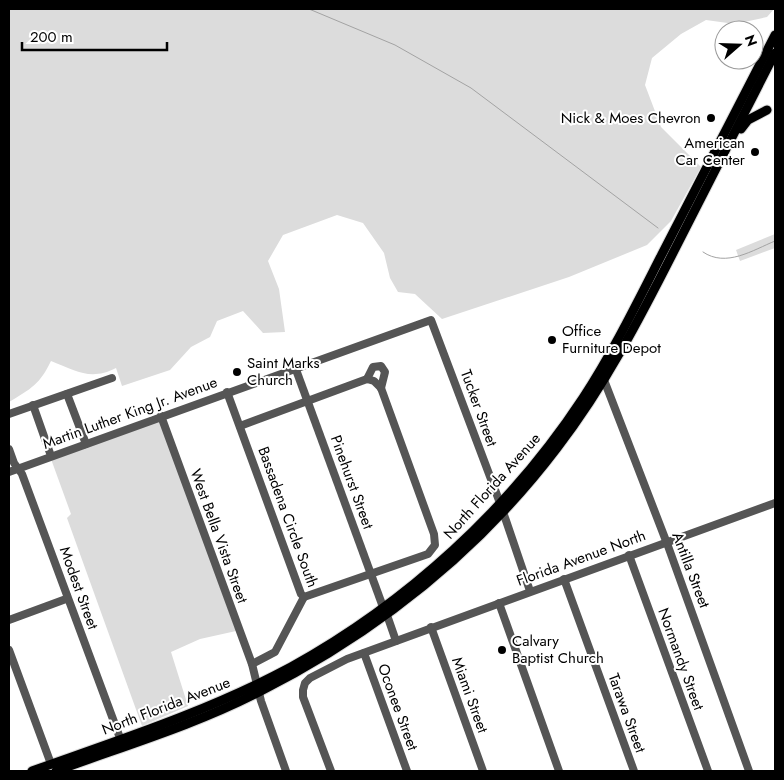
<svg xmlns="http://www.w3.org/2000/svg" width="784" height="780" font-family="Jost,sans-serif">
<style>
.green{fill:#dcdcdc}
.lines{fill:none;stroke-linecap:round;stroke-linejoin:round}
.stream{stroke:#a3a3a3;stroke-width:1}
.major-casing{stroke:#dbdbdb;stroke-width:11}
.minor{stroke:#555;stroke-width:8}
.major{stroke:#000;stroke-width:9}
.poi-dot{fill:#000;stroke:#fff;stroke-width:2}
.labels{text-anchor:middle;stroke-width:4;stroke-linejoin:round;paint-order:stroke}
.poi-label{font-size:15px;fill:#000;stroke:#fff;text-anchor:start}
.street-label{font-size:15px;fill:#000;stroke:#fff}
</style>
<rect width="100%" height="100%" fill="#fff"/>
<g class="green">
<path d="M9,9H774L767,17L735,24L706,20L681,34L652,58L645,85L661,127L701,167L671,221L647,245L569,277L442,319L415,294L398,292L390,278L384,253L363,223L337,215L283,235L268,261L279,289L285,332L263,333L243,311L217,321L210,337L191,347L170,370L122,386L116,368C91,381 76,371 51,361C40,384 31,389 9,402Z"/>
<polygon points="775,234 775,248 740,261 736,250"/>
<polygon points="159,419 236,631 200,639 171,652 188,706 142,726 67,518 71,514 51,459"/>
</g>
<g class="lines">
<g class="stream">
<polyline points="309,9 395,45 471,88 658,228"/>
<path d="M703,252C726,268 753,250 775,241"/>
</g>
<g class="major-casing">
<g id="major">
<polyline points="741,129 748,120 767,110"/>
<path d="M32,771C119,740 209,711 291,667C407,603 510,509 583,398C613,352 637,303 662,254C700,181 737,108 775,35"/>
<path d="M56,771C124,746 195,725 259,692C375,633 478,552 557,448C605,386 641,316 676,247C709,182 742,118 775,53"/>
</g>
</g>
<g class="minor">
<polyline points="295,367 383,607"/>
<polyline points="367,379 373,367 381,366 385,372 381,388"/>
<polyline points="604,380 668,546 749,771"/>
<polyline points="227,392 301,594 304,597"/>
<polyline points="67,394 86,444"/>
<polyline points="33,405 51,456"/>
<polyline points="9,414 112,378"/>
<polyline points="161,416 252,664 261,701 286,771"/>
<polyline points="240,426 367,379 374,381 381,388 434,534 435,545 428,554 304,597"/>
<polyline points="9,449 14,463 22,474 120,738"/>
<polyline points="9,472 431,320 500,503 530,591"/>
<polyline points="629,555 708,771"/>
<polyline points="564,579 634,771"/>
<polyline points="499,603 559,771"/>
<polyline points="387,615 396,641"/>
<polyline points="9,620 66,599 67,596"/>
<polyline points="431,627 483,771"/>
<polyline points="9,650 51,764"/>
<polyline points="364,653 407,771"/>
<polyline points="252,664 275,652 304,597"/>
<polyline points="331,771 303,697 303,690 305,683 310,678 347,659 775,503"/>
</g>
<use href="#major" class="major"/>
</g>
<g class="poi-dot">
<circle cx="711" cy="118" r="5"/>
<circle cx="755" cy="152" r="5"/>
<circle cx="552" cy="340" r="5"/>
<circle cx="237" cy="372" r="5"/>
<circle cx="502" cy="650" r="5"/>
</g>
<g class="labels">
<g class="poi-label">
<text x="701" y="123" text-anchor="end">Nick &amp; Moes Chevron</text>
<text x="745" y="148" text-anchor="end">American<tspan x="745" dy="17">Car Center</tspan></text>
<text x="562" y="336">Office<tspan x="562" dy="17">Furniture Depot</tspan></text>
<text x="247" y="368">Saint Marks<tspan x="247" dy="17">Church</tspan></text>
<text x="512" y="646">Calvary<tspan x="512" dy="17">Baptist Church</tspan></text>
</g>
<g class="street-label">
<text transform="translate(479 408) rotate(70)" y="5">Tucker Street</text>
<text transform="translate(130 413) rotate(-20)" y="5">Martin Luther King Jr. Avenue</text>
<text transform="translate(352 482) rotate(70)" y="5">Pinehurst Street</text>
<text transform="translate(492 486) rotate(-48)" y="5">North Florida Avenue</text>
<text transform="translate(288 517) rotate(70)" y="5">Bassadena Circle South</text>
<text transform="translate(219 536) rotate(70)" y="5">West Bella Vista Street</text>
<text transform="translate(581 558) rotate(-20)" y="5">Florida Avenue North</text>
<text transform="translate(691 570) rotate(69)" y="5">Antilla Street</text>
<text transform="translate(79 588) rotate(70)" y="5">Modest Street</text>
<text transform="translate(681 659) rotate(70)" y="5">Normandy Street</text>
<text transform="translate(470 695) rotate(70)" y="5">Miami Street</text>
<text transform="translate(166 706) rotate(-21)" y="5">North Florida Avenue</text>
<text transform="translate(398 707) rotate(70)" y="5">Oconee Street</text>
<text transform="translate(627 713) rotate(70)" y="5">Tarawa Street</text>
</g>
</g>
<rect width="784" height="780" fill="none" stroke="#000000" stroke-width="20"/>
<g transform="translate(739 45) rotate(70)"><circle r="24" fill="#ffffff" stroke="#999999"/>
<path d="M0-4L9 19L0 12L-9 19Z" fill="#000000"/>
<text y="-8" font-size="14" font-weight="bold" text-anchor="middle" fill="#000000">N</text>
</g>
<path d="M22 42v8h145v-8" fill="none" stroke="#000000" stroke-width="2.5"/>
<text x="30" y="42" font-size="15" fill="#000000" stroke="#ffffff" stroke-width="4" paint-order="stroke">200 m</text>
</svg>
